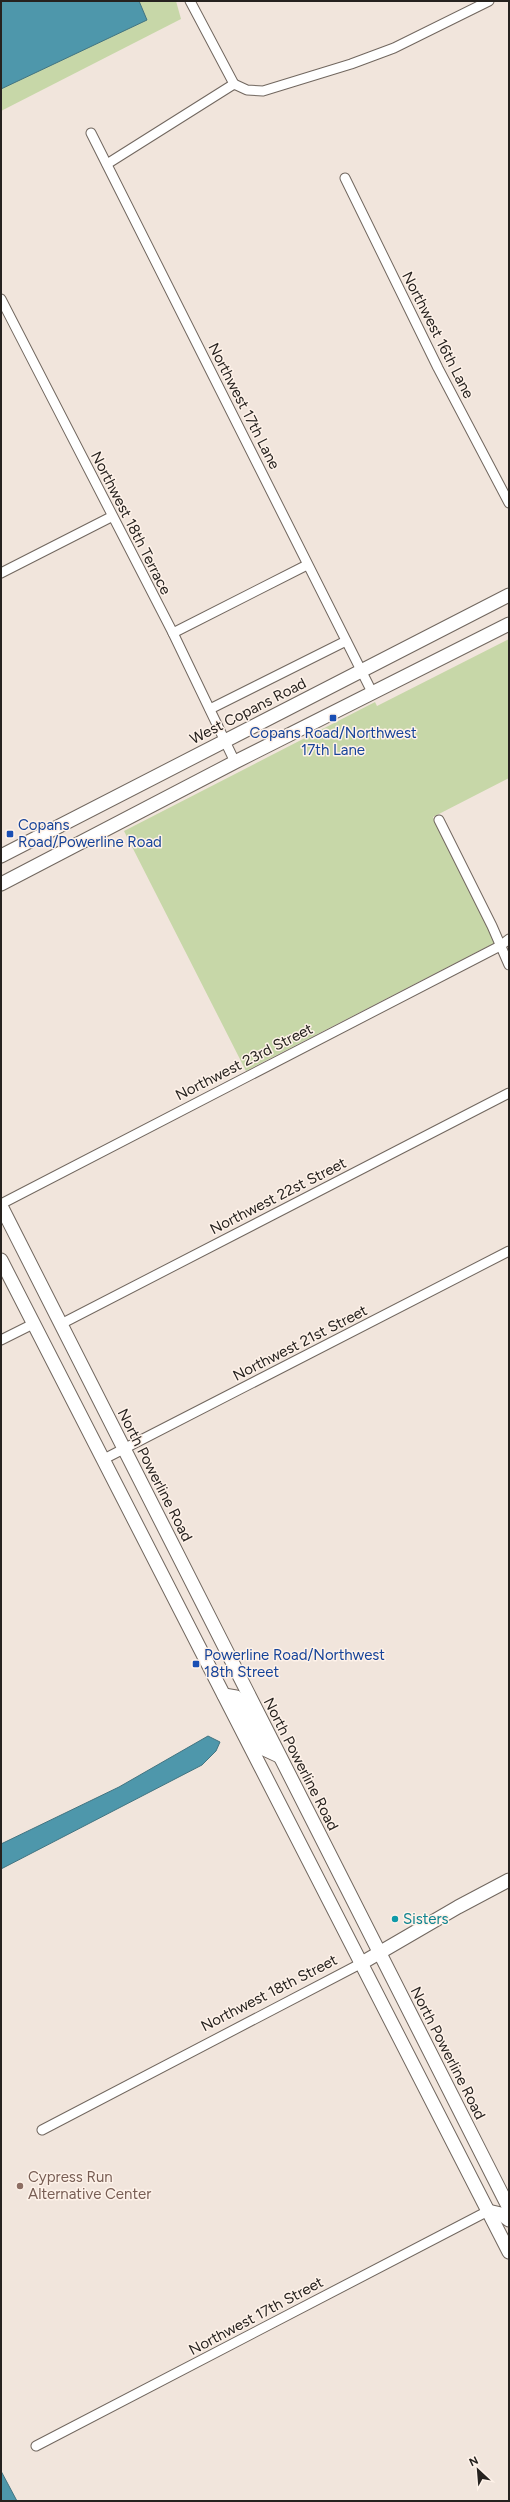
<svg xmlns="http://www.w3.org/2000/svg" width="510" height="2502" font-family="Figtree,sans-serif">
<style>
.green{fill:#c7d7a8}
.water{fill:#4e97ab;stroke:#427481}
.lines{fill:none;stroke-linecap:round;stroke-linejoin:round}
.street-casing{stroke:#71675f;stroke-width:11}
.secondary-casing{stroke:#71675f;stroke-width:15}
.street{stroke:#fff;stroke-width:9}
.secondary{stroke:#fff;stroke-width:13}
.transit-dot{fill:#1a4fb4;stroke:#fef2e9;stroke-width:1.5}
.culture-dot{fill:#0f9aa8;stroke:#fef2e9;stroke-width:1.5}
.education-dot{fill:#8d6e63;stroke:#fef2e9;stroke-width:1.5}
.labels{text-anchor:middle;stroke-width:3;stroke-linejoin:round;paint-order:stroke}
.street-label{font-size:15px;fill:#26221f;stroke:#fef2e9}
.transit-label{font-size:15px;fill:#164399;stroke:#fef2e9;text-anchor:start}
.culture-label{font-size:15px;fill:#0d838f;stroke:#fef2e9;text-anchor:start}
.education-label{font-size:15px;fill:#785e54;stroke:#fef2e9;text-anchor:start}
</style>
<rect width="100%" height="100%" fill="#f1e5dc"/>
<g class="green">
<polygon points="1,1 176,1 181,19 1,111"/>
<polygon points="509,639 509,778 433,817 496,942 246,1071 124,831 375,702 377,706"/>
</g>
<g class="water">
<polygon points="1,1 139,1 147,20 1,89"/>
<polygon points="208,1736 220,1742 216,1751 202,1765 1,1869 1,1844 119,1787"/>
<polygon points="1,2471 17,2501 1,2501"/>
</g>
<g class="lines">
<g class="street-casing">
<g id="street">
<polyline points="190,1 234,84"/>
<polyline points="91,133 372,692"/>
<polyline points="107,164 234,84 247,90 263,91 351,64 394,48 489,1"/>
<polyline points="345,178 438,368 509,503"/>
<polyline points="1,299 173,633 235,762"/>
<polyline points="1,573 111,517"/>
<polyline points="173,633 307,565"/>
<polyline points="210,709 346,641"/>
<polyline points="439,820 492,926 509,965"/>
<polyline points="1,1204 500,946 509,939"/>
<polyline points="61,1324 509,1093"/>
<polyline points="1,1340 33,1324"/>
<polyline points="104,1459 509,1251"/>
<polyline points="42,2130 360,1964"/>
<polyline points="36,2446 488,2211"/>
</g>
</g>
<g class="secondary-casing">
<g id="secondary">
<polyline points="1,856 509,595"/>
<polyline points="1,884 235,762 509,624"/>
<polyline points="1,1206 509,2208"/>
<polyline points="1,1260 509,2252"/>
<polyline points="224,1695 236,1697 240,1702 264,1749 279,1756"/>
<polyline points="360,1964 458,1907 509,1880"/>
<polyline points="488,2211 501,2214 509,2220"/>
</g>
</g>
<use href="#street" class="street"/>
<use href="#secondary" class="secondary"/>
</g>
<g class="transit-dot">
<rect x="329" y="714" width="8" height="8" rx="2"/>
<rect x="6" y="830" width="8" height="8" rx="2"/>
<rect x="192" y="1660" width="8" height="8" rx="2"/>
</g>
<circle class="culture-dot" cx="395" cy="1919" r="4"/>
<circle class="education-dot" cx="20" cy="2186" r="4"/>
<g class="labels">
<g class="street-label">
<text transform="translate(438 335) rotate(63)" y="5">Northwest 16th Lane</text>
<text transform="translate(244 406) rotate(63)" y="5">Northwest 17th Lane</text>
<text transform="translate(131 523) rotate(63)" y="5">Northwest 18th Terrace</text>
<text transform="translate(248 711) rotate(-27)" y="5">West Copans Road</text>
<text transform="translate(244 1062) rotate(-27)" y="5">Northwest 23rd Street</text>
<text transform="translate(278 1196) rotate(-27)" y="5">Northwest 22st Street</text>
<text transform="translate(300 1343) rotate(-27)" y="5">Northwest 21st Street</text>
<text transform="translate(155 1475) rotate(63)" y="5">North Powerline Road</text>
<text transform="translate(301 1764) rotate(63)" y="5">North Powerline Road</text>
<text transform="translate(269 1993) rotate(-27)" y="5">Northwest 18th Street</text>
<text transform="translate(448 2053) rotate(63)" y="5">North Powerline Road</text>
<text transform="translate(256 2316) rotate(-28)" y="5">Northwest 17th Street</text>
</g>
<g class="transit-label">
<text x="333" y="738" text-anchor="middle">Copans Road/Northwest<tspan x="333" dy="17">17th Lane</tspan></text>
<text x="18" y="830">Copans<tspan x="18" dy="17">Road/Powerline Road</tspan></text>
<text x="204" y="1660">Powerline Road/Northwest<tspan x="204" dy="17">18th Street</tspan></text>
</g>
<g class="culture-label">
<text x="403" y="1924">Sisters</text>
</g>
<g class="education-label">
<text x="28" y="2182">Cypress Run<tspan x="28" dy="17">Alternative Center</tspan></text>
</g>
</g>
<rect width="510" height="2502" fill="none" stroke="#26221f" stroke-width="4"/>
<g transform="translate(478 2470) rotate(334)" stroke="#fef2e9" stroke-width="3" paint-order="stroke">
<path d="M0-3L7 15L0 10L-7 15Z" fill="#26221f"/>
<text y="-6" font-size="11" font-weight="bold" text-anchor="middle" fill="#26221f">N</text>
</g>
</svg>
